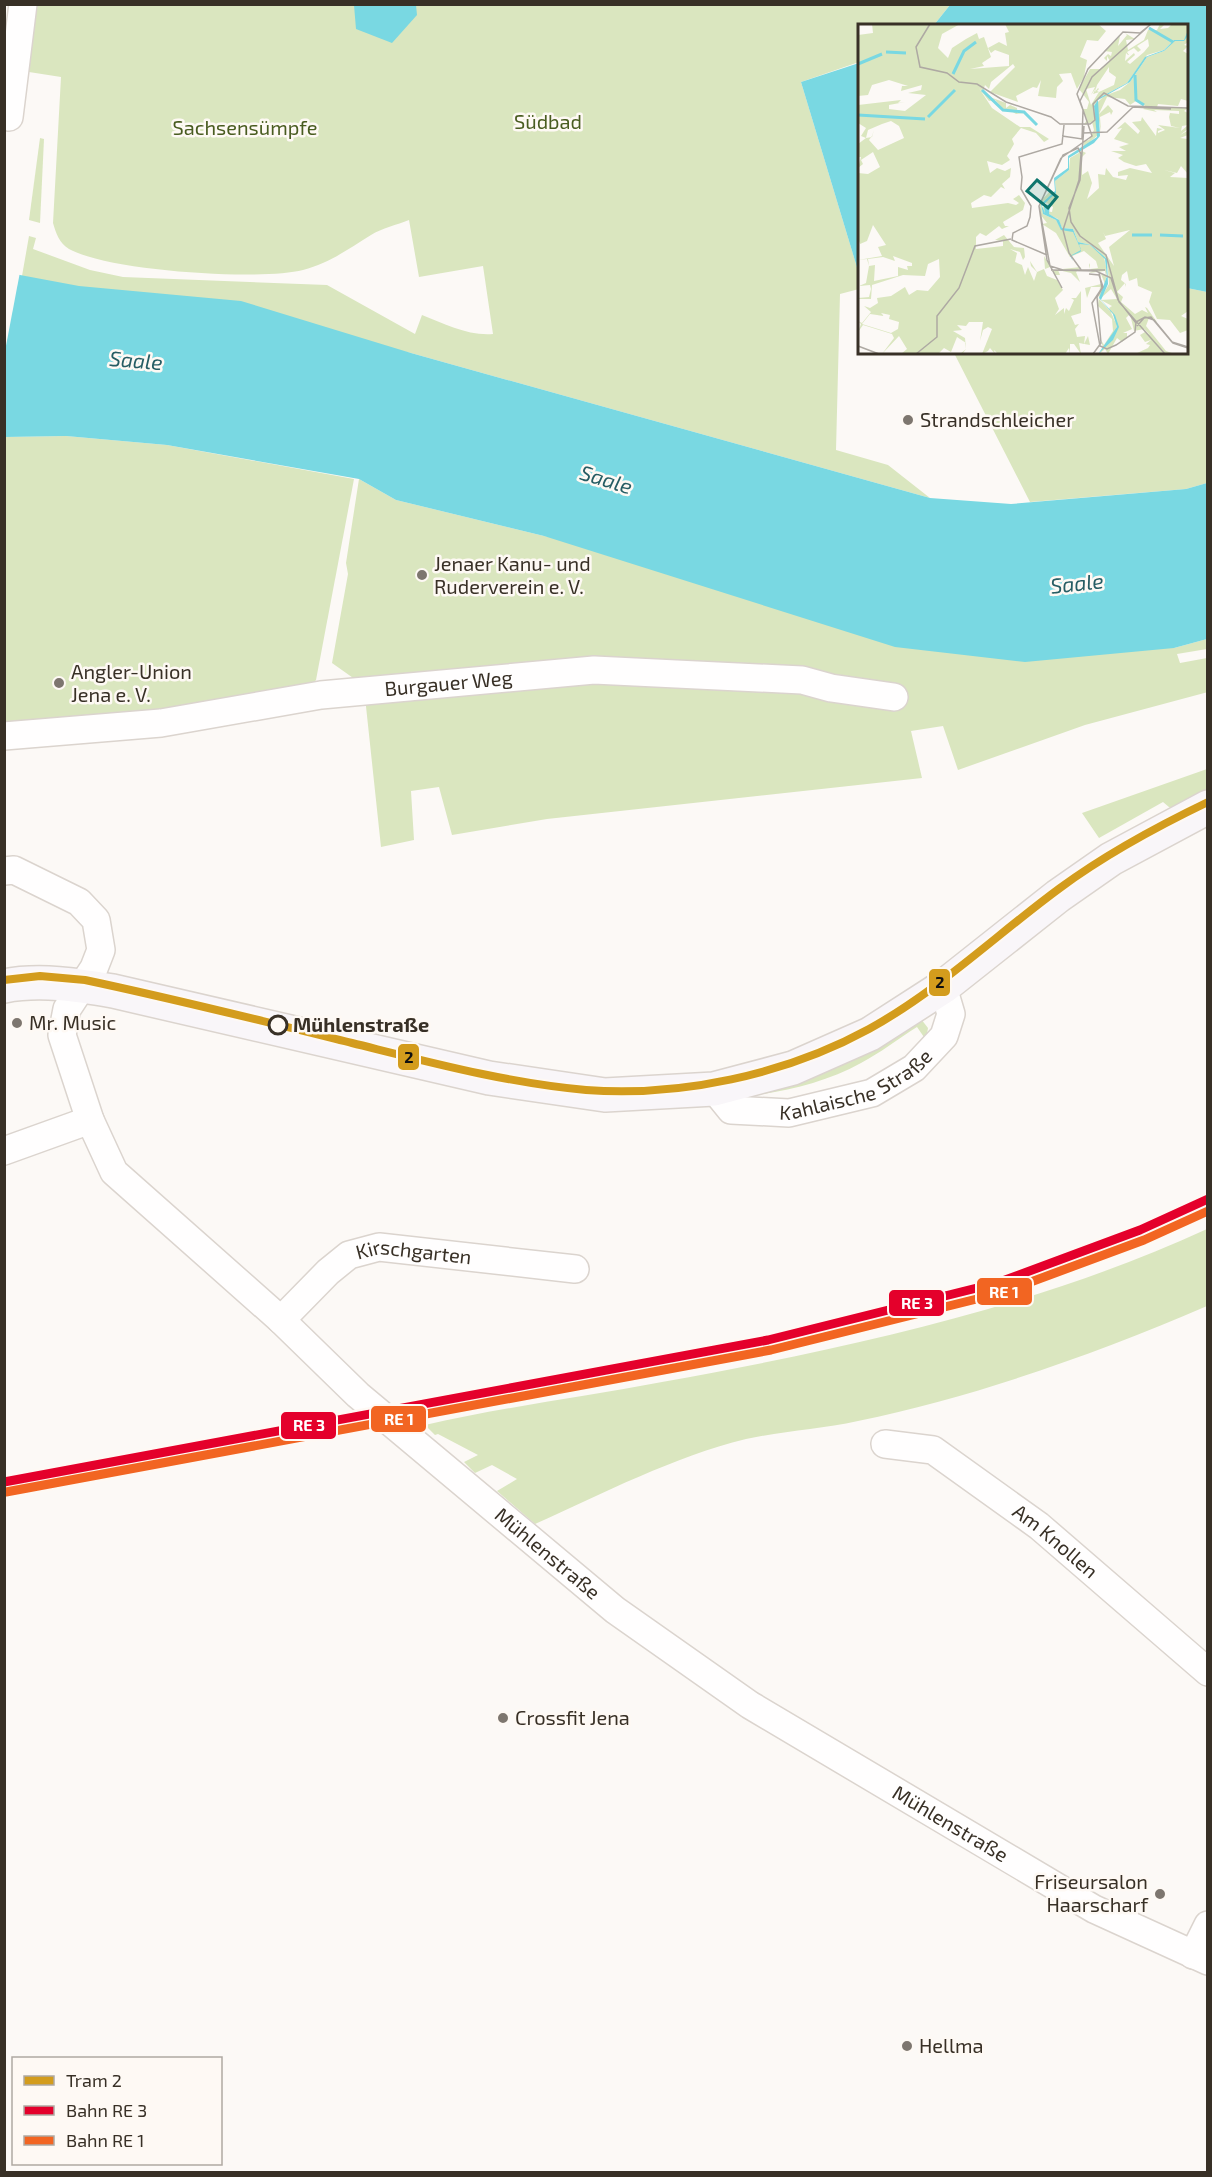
<svg xmlns="http://www.w3.org/2000/svg" width="1212" height="2177" font-family="'Exo 2',sans-serif">
<style>
.green{fill:#dae6bf}
.water{fill:#79d8e2}
.pier{fill:#fcf9f6}
.lines{fill:none;stroke-linecap:round;stroke-linejoin:round}
.minor-casing{stroke:#dbd4ce;stroke-width:30}
.secondary-casing{stroke:#dbd4ce;stroke-width:36}
.minor{stroke:#fffefe;stroke-width:27}
.secondary{stroke:#f9f6f9;stroke-width:33}
.rail-1-casing{stroke:#fef9f4;stroke-width:14}
.rail-2-casing{stroke:#fef9f4;stroke-width:14}
.rail-1{stroke:#e4002b;stroke-width:9}
.rail-2{stroke:#f26522;stroke-width:9}
.tram-1-casing{stroke:#fef9f4;stroke-width:12}
.tram-1{stroke:#d39c1d;stroke-width:8}
.poi-dot{fill:#7d766f;stroke:#fef9f4;stroke-width:2}
.stop-dot{fill:#fef9f4;stroke:#383026;stroke-width:3}
.labels{text-anchor:middle;stroke-width:5;stroke-linejoin:round;paint-order:stroke}
.park-label{font-size:20px;fill:#495c20;stroke:#fef9f4}
.poi-label{font-size:20px;fill:#383026;stroke:#fef9f4;text-anchor:start}
.street-label{font-size:20px;fill:#383026;stroke:#fef9f4}
.stop-label{font-size:20px;font-weight:bold;fill:#383026;stroke:#fef9f4;text-anchor:start}
.water-label{font-size:21px;font-style:italic;fill:#265d64;stroke:#fef9f4}
.inset-river{fill:none;stroke:#79d8e2;stroke-width:3}
.inset-road{fill:none;stroke:#aea9a3;stroke-width:1.5}
.view{fill:#0f766e;fill-opacity:0.15;stroke:#0f766e;stroke-width:3}
.inset-edge{fill:none;stroke:#383026;stroke-width:3}
.line-badge{stroke:#fef9f4;stroke-width:2}
.badge-label{font-size:16px;text-anchor:middle;font-weight:bold;fill:#fff}
.pale-badge-label{font-size:16px;text-anchor:middle;font-weight:bold;fill:#111}
</style>
<rect width="100%" height="100%" fill="#fcf9f6"/>
<g class="green">
<path d="M36,5H950L934,25L860,26L859,62L801,82L859,274V289L840,294L836,450L888,465L930,498L411,353L22,276L29,236L36,238L33,249L90,270L123,277L327,285L415,334L422,315C445,324 468,336 493,334L483,266L419,277L409,220C397,225 382,228 371,235C348,249 330,263 303,270C259,281 108,271 69,249C59,243 56,233 53,223L61,77L29,72Z"/>
<polygon points="40,138 44,139 40,223 29,220"/>
<polygon points="1187,288 1207,292 1207,483 1186,489 1030,502 954,353 1186,352"/>
<polygon points="66,436 167,445 354,479 316,680 309,688 136,717 5,726 5,437"/>
<polygon points="359,479 396,500 544,536 1174,648 1207,639 1207,649 1177,654 1180,663 1207,658 1208,692 1085,725 958,770 943,726 911,731 922,778 547,819 452,835 439,787 411,791 414,840 381,847 365,697 356,680 332,663 348,574 346,563"/>
<polygon points="1207,769 1207,797 1175,812 1163,802 1099,838 1082,813"/>
<path d="M921,1019L928,1028L926,1040L917,1027C898,1039 880,1053 861,1063C827,1082 787,1091 749,1096L750,1106L740,1096Z"/>
<path d="M1207,1229V1306C1095,1354 978,1396 858,1421C821,1429 783,1431 746,1439C673,1457 604,1493 535,1524L497,1491L517,1479L492,1465L475,1473L464,1462L478,1455L438,1434L435,1435L425,1425C503,1407 583,1397 662,1382C845,1349 1038,1307 1207,1229Z"/>
</g>
<g class="water">
<polygon points="354,5 416,5 417,15 392,43 356,29"/>
<polygon points="950,5 1207,5 1207,292 1187,288 1186,26 934,25"/>
<polygon points="859,63 860,63 859,274 801,82"/>
<polygon points="4,272 79,286 241,301 411,353 930,498 1011,504 1186,489 1207,483 1207,639 1174,648 1025,662 895,647 544,536 396,500 359,479 167,445 66,436 5,437"/>
</g>
<polygon class="pier" points="5,269 20,272 5,351 4,272"/>
<g class="lines">
<g class="minor-casing">
<g id="minor">
<polyline points="9,117 23,4"/>
<path id="s1" d="M4,736L161,723L321,695L594,670L802,680L831,688L894,697"/>
<path id="s2" d="M4,871L14,870L79,902L96,920L101,950L94,968L67,1009L62,1035L90,1120L114,1172L281,1320L358,1395L615,1610L750,1705L1094,1909L1208,1961"/>
<path id="s3" d="M714,1089L731,1110L789,1113L872,1093L914,1068L944,1036L951,1014L943,987"/>
<polyline points="4,1151 90,1120"/>
<path id="s4" d="M281,1320L328,1272L349,1255L379,1247L575,1269"/>
<path id="s5" d="M885,1444L933,1450L1039,1526L1208,1672"/>
<polyline points="1193,1955 1208,1925"/>
</g>
</g>
<g class="secondary-casing">
<path id="secondary" d="M4,986C40,979 78,985 113,991L489,1078L605,1095L714,1089L793,1068L870,1034L943,987L1058,896L1111,859L1208,807"/>
</g>
<use href="#minor" class="minor"/>
<use href="#secondary" class="secondary"/>
<g class="rail-1-casing">
<polyline id="rail-1" points="4,1482 768,1340 997,1283 1140,1230 1208,1199"/>
</g>
<g class="rail-2-casing">
<polyline id="rail-2" points="6,1492 771,1350 1001,1293 1144,1240 1208,1211"/>
</g>
<use href="#rail-1" class="rail-1"/>
<use href="#rail-2" class="rail-2"/>
<g class="tram-1-casing">
<path id="tram-1" d="M4,980L40,976L85,980C175,999 263,1021 352,1043C429,1062 507,1083 586,1090C680,1097 785,1075 869,1029C938,991 996,935 1060,888C1106,854 1156,827 1208,802"/>
</g>
<use href="#tram-1" class="tram-1"/>
</g>
<g class="poi-dot">
<circle cx="908" cy="420" r="6"/>
<circle cx="422" cy="575" r="6"/>
<circle cx="59" cy="683" r="6"/>
<circle cx="17" cy="1023" r="6"/>
<circle cx="503" cy="1718" r="6"/>
<circle cx="1160" cy="1894" r="6"/>
<circle cx="907" cy="2046" r="6"/>
</g>
<circle class="stop-dot" cx="278" cy="1025" r="9"/>
<g class="labels">
<g class="park-label">
<text x="548" y="129">Südbad</text>
<text x="245" y="135">Sachsensümpfe</text>
</g>
<g class="poi-label">
<text x="920" y="427">Strandschleicher</text>
<text x="434" y="571">Jenaer Kanu- und<tspan x="434" dy="23">Ruderverein e. V.</tspan></text>
<text x="71" y="679">Angler-Union<tspan x="71" dy="23">Jena e. V.</tspan></text>
<text x="29" y="1030">Mr. Music</text>
<text x="515" y="1725">Crossfit Jena</text>
<text x="1148" y="1889" text-anchor="end">Friseursalon<tspan x="1148" dy="23">Haarscharf</tspan></text>
<text x="919" y="2053">Hellma</text>
</g>
<g class="street-label">
<text dy="7" stroke="none"><textPath href="#s1" startOffset="448">Burgauer Weg</textPath></text>
<text dy="7" stroke="none"><textPath href="#s3" startOffset="158">Kahlaische Straße</textPath></text>
<text dy="7" stroke="none"><textPath href="#s4" startOffset="160">Kirschgarten</textPath></text>
<text dy="7" stroke="none"><textPath href="#s5" startOffset="201">Am Knollen</textPath></text>
<text dy="7" stroke="none"><textPath href="#s2" startOffset="957">Mühlenstraße</textPath></text>
<text dy="7" stroke="none"><textPath href="#s2" startOffset="1443">Mühlenstraße</textPath></text>
</g>
<g class="stop-label">
<text x="293" y="1032">Mühlenstraße</text>
</g>
<g class="water-label">
<text transform="translate(136 361) rotate(5)" y="7">Saale</text>
<text transform="translate(606 480) rotate(17)" y="7">Saale</text>
<text transform="translate(1077 584) rotate(-6)" y="7">Saale</text>
</g>
</g>
<g transform="translate(858 24)">
<rect width="330" height="330" fill="#fcf9f6"/>
<path d="M14,0H102L84,10L80,24L90,34L94,24L108,15L119,9L121,15L126,13L133,33L124,39L126,42L112,45L151,42V31L137,26L133,29L130,24L141,18L149,22L147,9L151,8L147,0H240L248,7L240,17L229,16L222,33L229,36L226,53L219,65L213,49L201,50L205,57L199,63L198,74L180,72L183,56L179,64L175,63L158,72L160,78L132,68L157,43L155,40L133,58L131,65L127,61L125,67L129,72L148,79V84L152,81L159,84V89L166,87L179,101L166,89L158,90L150,85L146,86L137,76L131,77L121,64L134,84L162,103H172L191,115L186,118L178,109L163,104L154,115L156,120L149,132L152,136L144,141L129,137L132,149L139,144L147,147L153,144L152,153L144,160L147,165L143,163L133,173L126,171L113,179L114,184L150,179L158,181L161,179L155,175L161,171L167,179L165,186L145,198L147,202H151L144,205L141,202L128,212L122,209L118,213V225L145,222V217L137,216L146,211L156,223L166,224L167,233L165,236L162,228L152,225L159,229L157,238L164,241L167,251L170,243L176,257L179,248L173,242L172,237L179,248L186,245L189,252L199,256L192,243L187,245L186,232L195,246L223,243L218,248L222,258L213,249L200,246L202,251H196L205,266L197,274L201,285L197,291L206,284V290L208,284L211,287L216,276L213,274H218L223,267V289L213,292L217,301L221,300L217,305L219,313L227,312L226,320L230,312L232,321L221,319L223,330L216,320H212V330L211,324L207,330H140L136,326L137,330L132,324L130,327L124,330L134,305L130,303L125,306L122,317L125,298H111L108,302L99,301L104,306L95,307L107,314L108,325L105,329L102,330L108,325V319L99,313L93,328L86,324L80,330H43L49,325L41,312L24,330L36,314L34,310L5,301L0,308L3,300L0,297L4,299L13,288L6,282L12,284L20,279L19,274L33,272L47,263L51,271L59,266L70,267L82,253L81,235L70,240L67,252L45,251L14,261L13,275H1L0,280V274L11,273L13,265L12,261L1,262L8,259L11,242L9,235L0,236L24,232L20,223L28,221L15,201L9,217L2,220L0,214V149L10,150L22,143L15,128L3,136L5,140L0,144L3,133H0V120L8,114L3,112L8,104L0,99V81L43,76L40,79L47,78L31,81V85L47,87L68,71L50,69L63,66L64,61L43,67L44,62H50L31,56L14,61L10,71L0,72V11L15,9ZM33,97L41,102L46,114L20,126L11,116L14,112L16,106L14,113L8,114L10,106L24,100L22,109L24,100ZM35,232L54,239V242H49L50,246L40,243V252L16,257L17,241L11,242L10,235L25,233L37,237ZM23,289L32,291L31,295L41,298L40,305L33,309L4,300L12,290L26,292ZM302,0H307L302,5L310,4L313,1L310,0H330V18L326,21L330,22L325,27L330,30V77L323,75L320,82L300,80L299,83L330,84L326,87L330,89V101L324,102L323,107L329,102L330,105L322,111L329,107L330,111L322,114L330,115V150L323,142L319,149L306,146L317,149L312,153L330,154V287L323,292L330,295V306L322,309L312,296L299,295L291,278L294,268L280,262L279,254L271,257L269,247L264,251L263,256L268,260V263L267,259L259,268L265,273L263,278L277,290L284,286L290,289L287,283L289,284L299,298L291,294L288,302L308,327L317,330H308L303,325L307,330H277L290,324L292,321L288,320L293,316L287,318L282,311L287,308L292,311L286,305L276,307L272,290L268,294L274,305L265,309H269V314L264,318L259,314L250,330L247,325L241,330L260,304L251,284L254,282L243,276L259,275L253,265L243,274L251,260L249,235L233,221L220,218L215,205L204,204L200,195L186,188L184,184L189,179L187,187L194,188L195,183L187,178L198,169L197,157L211,146L212,134L224,127L228,129L224,133V151L230,147L234,159L229,175L241,164L240,150L247,151L248,144L255,153L268,156L270,151L260,152V148L272,144L294,149L288,140L278,142L266,138L260,134L265,131L253,127H268L261,123L271,120L256,115L264,104L259,105L267,98L280,110L282,107L274,98L283,97L284,93L298,112L299,104L305,105L300,107V109L307,106L300,101L322,104L313,102L311,93L312,89L321,90V87L296,86L299,88L285,85L288,83L284,79L278,77L272,81L267,75L249,73L241,90L250,81L255,87L253,91L252,88L242,93L243,108L238,80L246,72L262,66L272,58L289,33L306,27L316,17L326,16H316L306,26L289,31L269,59L241,74L236,82L240,111L226,123L225,117L231,116L236,106L234,98L226,101L229,95L224,85H229L231,78L221,65L232,45H242L252,37L249,32V37L246,34L250,30L253,32L254,28L246,27L262,12L260,22L269,11L267,9L277,15L268,16L270,26L286,16L290,6H299ZM290,15L291,22L286,28L272,40L269,38L277,31L276,29L267,37L268,29L270,31H271L269,28L276,24L280,28L283,26L279,22ZM251,43V48L258,53L256,61L241,68L233,81L228,65L237,63L233,71L238,64L235,70L241,68L239,67L241,65L240,64L237,68L239,61ZM272,206L251,223L256,242L240,219L248,215L245,208L247,212ZM192,167L195,169L183,180L185,190L198,196L203,205L215,207L220,219L232,221L246,233L249,248L247,260L243,250L248,252L247,247L231,249L235,247L232,245L231,241L232,239V245L240,244L238,237L226,227L212,233L198,209L184,200L189,199L182,190V178ZM243,260L246,264L241,275L255,290L259,303L255,314L245,324L243,316L246,321L255,307L254,295L240,282L242,263H233L229,274L227,264Z" fill="#dae6bf" fill-rule="evenodd"/>
<path d="M330,6L329,13L326,17H317L306,27L289,33L272,58L240,76L242,112L236,119L211,134V146L197,157L198,169L184,182L187,189L186,182L192,180L191,190L201,196L204,204L215,205L220,218L233,221L249,235L250,260L243,276L257,291L261,303L255,316L240,330L259,303L255,290L241,274L249,252L247,235L232,221L222,220L221,221L223,225V227L222,228L213,232L215,237L212,232L223,226L215,208L203,206L198,196L185,190L183,180L197,167L196,154L210,144V132L239,113L236,82L241,74L269,59L287,33L306,26L316,16H326Z" fill="#79d8e2"/>
<path class="inset-river" d="M291,4L315,18M28,28L48,29M0,40L24,30M95,50L106,27L118,18M277,51L278,76L286,81M124,66L145,86L166,88L179,101M0,91L67,95M70,93L97,66M274,211H294M302,211L325,212"/>
<path class="inset-road" d="M72,0L58,23L62,43L89,49L101,58L119,60L148,78L193,93L202,100H232L237,96L235,80L246,69L270,82L330,84M226,102L222,156L211,184L213,198L222,212L248,231L261,278L307,330M225,109L249,108L275,83L313,85M204,112L224,115L225,86L219,70L230,45L265,8L282,9L293,0M203,134L234,112L222,77L234,53L293,0M203,134L181,182L192,242L205,246H247M164,153L163,165L173,182L172,193L169,202L155,209L154,216L189,231M164,153L161,133L204,120L206,101M193,246L238,247L253,254L260,276L278,299M241,248L244,264L234,279L242,322L249,325L258,321L277,308L278,298L287,293L296,296L315,319L330,324M231,250L241,251L245,263L239,273L243,319L235,330M204,264L189,236L181,182L205,131L220,124L223,130L221,156L205,206L211,229L224,247M279,302L286,294L293,293L314,318L330,323M0,322L21,330M58,330L79,313V292L101,264L117,222L153,215"/>
<path class="view" d="M179,156L199,173L190,184L169,167Z"/>
<rect width="330" height="330" class="inset-edge"/>
</g>
<g class="line-badge">
<rect x="928" y="968" width="23" height="29" rx="6" fill="#d39c1d"/>
<rect x="397" y="1043" width="23" height="28" rx="6" fill="#d39c1d"/>
<rect x="976" y="1277" width="57" height="29" rx="6" fill="#f26522"/>
<rect x="888" y="1289" width="57" height="28" rx="6" fill="#e4002b"/>
<rect x="370" y="1405" width="57" height="28" rx="6" fill="#f26522"/>
<rect x="280" y="1411" width="57" height="29" rx="6" fill="#e4002b"/>
</g>
<g class="badge-label">
<text x="1004" y="1298">RE 1</text>
<text x="917" y="1309">RE 3</text>
<text x="399" y="1425">RE 1</text>
<text x="309" y="1431">RE 3</text>
</g>
<g class="pale-badge-label">
<text x="940" y="988">2</text>
<text x="409" y="1063">2</text>
</g>
<rect width="1212" height="2177" fill="none" stroke="#383026" stroke-width="12"/>
<rect x="12" y="2057" width="210" height="108" fill="#fef9f4" stroke="#afa9a2" stroke-width="1.5"/>
<rect x="24" y="2076" width="30" height="9" fill="#d39c1d" stroke="#afa9a2" stroke-width="1.5"/>
<text x="66" y="2087" font-size="18" fill="#383026">Tram 2</text>
<rect x="24" y="2106" width="30" height="9" fill="#e4002b" stroke="#afa9a2" stroke-width="1.5"/>
<text x="66" y="2117" font-size="18" fill="#383026">Bahn RE 3</text>
<rect x="24" y="2136" width="30" height="9" fill="#f26522" stroke="#afa9a2" stroke-width="1.5"/>
<text x="66" y="2147" font-size="18" fill="#383026">Bahn RE 1</text>
</svg>
